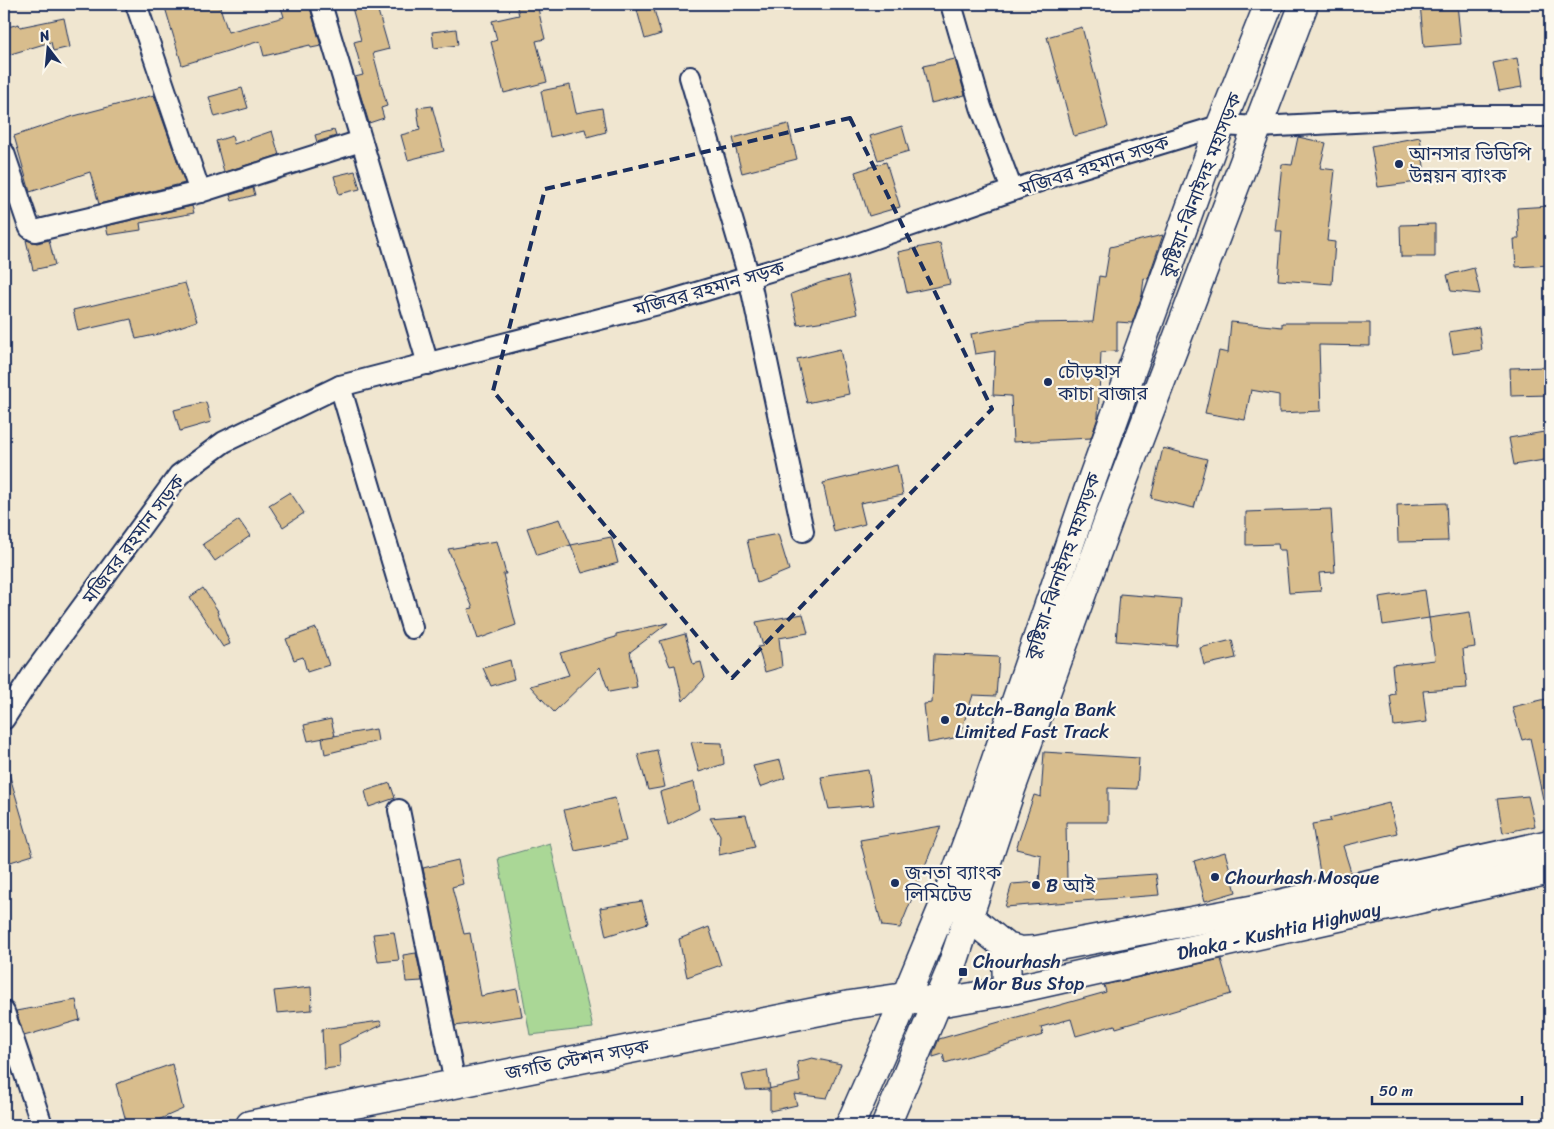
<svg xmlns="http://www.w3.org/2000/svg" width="1554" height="1129" font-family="Sriracha,'Noto Sans Bengali',sans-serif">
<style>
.green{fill:#aad796;stroke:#62837a}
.building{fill:#d8bd8d;stroke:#1b2f5e}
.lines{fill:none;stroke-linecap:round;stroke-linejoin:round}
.street-casing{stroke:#1b2f5e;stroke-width:24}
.secondary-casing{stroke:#1b2f5e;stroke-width:31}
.primary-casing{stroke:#1b2f5e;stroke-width:31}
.highway-casing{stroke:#1b2f5e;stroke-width:31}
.street{stroke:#fbf7ec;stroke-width:20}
.secondary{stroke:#fbf7ec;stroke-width:28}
.primary{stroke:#fbf7ec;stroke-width:28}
.highway{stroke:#fbf7ec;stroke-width:28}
.marked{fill:none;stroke:#1b2f5e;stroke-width:4;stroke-dasharray:10 6;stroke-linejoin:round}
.poi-dot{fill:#1b2f5e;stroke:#fbf7ec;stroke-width:2}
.labels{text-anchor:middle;stroke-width:4.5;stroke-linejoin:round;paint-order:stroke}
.poi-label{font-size:19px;fill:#1b2f5e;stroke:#fbf7ec;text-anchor:start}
.street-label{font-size:19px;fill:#1b2f5e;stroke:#fbf7ec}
</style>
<rect width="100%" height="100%" fill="#f0e6d0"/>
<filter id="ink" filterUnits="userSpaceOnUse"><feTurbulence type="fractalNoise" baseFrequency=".02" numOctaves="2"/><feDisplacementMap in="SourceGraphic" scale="10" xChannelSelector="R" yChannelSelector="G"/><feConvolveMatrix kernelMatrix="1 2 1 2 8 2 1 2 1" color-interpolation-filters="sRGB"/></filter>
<g filter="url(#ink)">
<polygon class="green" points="550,843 593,1028 530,1035 498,858"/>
<g class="building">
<polygon points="164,4 219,4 228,32 284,17 280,4 309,4 321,46 311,48 310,45 264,56 260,41 182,65"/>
<polygon points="351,4 376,4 389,49 373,53 387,106 381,108 384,118 369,123 355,77 363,75 354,42 361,40"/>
<polygon points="516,4 537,4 545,39 536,41 547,82 504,93 491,42 497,40 492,21 519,15"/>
<polygon points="1420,4 1457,4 1461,44 1424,47"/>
<polygon points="653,6 661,34 645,39 637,10"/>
<polygon points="64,18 70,47 53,51 51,42 4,56 4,28 19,24 20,27"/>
<polygon points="1082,27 1108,127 1074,136 1047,37"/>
<polygon points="456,29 458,45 434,48 432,32"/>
<polygon points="1517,58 1522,87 1499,91 1493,63"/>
<polygon points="955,59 965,95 931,103 923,66"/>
<polygon points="570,85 576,113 602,108 606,132 587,137 585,129 550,137 541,91"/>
<polygon points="242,88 248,108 215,117 209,97"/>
<polygon points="154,95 185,183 99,204 90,172 30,192 14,136 74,116"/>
<polygon points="432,106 444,151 408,160 401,135 420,130 417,108"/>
<polygon points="788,124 797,159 742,173 733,138"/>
<polygon points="902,126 909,151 878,160 870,136"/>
<polygon points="334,130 336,136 317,142 315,135"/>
<polygon points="272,131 279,155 224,172 216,141 232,136 234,144"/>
<polygon points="1298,137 1326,143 1320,168 1335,170 1327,241 1335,242 1332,284 1278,280 1282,231 1275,231 1282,164 1292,165"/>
<polygon points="1420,137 1426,181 1378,187 1371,146"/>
<polygon points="886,162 900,207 869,216 855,172"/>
<polygon points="355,171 360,189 339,194 334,176"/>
<polygon points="253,188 255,195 232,201 230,195"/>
<polygon points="192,206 194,213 140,223 141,230 108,235 106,226"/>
<polygon points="1550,206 1550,265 1516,267 1514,239 1519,239 1517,208"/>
<polygon points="1435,224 1435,257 1401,257 1400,225"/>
<polygon points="1163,235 1148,279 1144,278 1142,295 1132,323 1117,322 1117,351 1101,352 1098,417 1091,438 1013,442 1011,396 993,395 995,351 975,354 971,334 1032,323 1093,322 1099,276 1105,277 1110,247"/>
<polygon points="26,240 37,243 49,240 55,265 33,270"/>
<polygon points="940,243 950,284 907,293 898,252"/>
<polygon points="1474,268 1480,294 1451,291 1447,275"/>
<polygon points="848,276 857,314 832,320 798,325 791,294 822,282"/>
<polygon points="185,283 197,321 159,334 136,339 131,319 78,331 73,310"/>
<polygon points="1231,322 1282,327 1282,323 1370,323 1370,346 1319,345 1321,411 1279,413 1279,395 1251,390 1245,420 1205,413 1219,351 1228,353"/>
<polygon points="1479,327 1482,350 1453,354 1449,332"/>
<polygon points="840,349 849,394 807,403 797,359"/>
<polygon points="1548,367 1549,395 1511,396 1510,368"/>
<polygon points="206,402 211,422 180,431 174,410"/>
<polygon points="1550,431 1550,459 1514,465 1509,438"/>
<polygon points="1163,448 1207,459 1194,508 1151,498"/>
<polygon points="897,465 903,495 860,503 865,524 834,532 823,483"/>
<polygon points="290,492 304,513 283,527 269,505"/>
<polygon points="1446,503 1448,541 1398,542 1397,505"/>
<polygon points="1331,509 1335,572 1319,573 1321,591 1289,593 1285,550 1279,550 1278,544 1246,545 1246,512"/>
<polygon points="560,519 571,545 537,555 527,528"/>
<polygon points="239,520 250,536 215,561 203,544"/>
<polygon points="778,534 789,570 757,583 747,540"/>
<polygon points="611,537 618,563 582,573 571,545"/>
<polygon points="497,541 506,574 503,574 516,625 478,639 468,609 473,608 448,549"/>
<polygon points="203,588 218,611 217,611 230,644 223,647 190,597"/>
<polygon points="1425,590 1429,618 1383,625 1379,597"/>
<polygon points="1120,594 1181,599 1177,646 1116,641"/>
<polygon points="1470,612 1475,647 1463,649 1467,688 1423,691 1427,722 1394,726 1390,695 1395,694 1392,665 1435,660 1429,618"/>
<polygon points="803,614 808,633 779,638 782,667 765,672 758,647 763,646 756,622"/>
<polygon points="668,623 630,652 637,687 609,692 600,667 554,712 530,686 569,675 560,653 616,637 616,634"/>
<polygon points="316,628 329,665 307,672 303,657 294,660 286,639"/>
<polygon points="685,634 693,664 701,662 705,678 683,701 675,665 670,666 660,641"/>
<polygon points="1232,640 1236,658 1204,665 1200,648"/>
<polygon points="934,654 999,657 996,696 973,695 959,737 928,743 924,704 932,703"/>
<polygon points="510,660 514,679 491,686 483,668"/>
<polygon points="1550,698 1550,798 1543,799 1530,738 1522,740 1512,707"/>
<polygon points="331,719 335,736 308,741 304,725"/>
<polygon points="376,729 378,741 325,754 322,738"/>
<polygon points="691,742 722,743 724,764 699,772"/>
<polygon points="657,750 665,787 648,790 638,754"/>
<polygon points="1044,752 1139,758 1137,789 1108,788 1108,822 1066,822 1067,880 1156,874 1159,895 1005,907 1012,884 1039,882 1041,855 1016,849 1034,795 1041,797"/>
<polygon points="780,760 785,778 760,787 753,766"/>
<polygon points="8,770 33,855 4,864 4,771"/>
<polygon points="868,770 874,805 829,809 821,777"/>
<polygon points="694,782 699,809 668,825 660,792"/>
<polygon points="390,783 395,798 369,807 365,791"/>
<polygon points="1528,796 1535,826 1503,833 1497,799"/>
<polygon points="615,798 626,841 575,851 564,810"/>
<polygon points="1389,803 1397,833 1343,846 1351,872 1321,879 1312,824 1331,821 1329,818"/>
<polygon points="746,815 755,847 719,855 720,835 710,818"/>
<polygon points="941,826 900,928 882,926 860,840"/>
<polygon points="1225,852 1236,892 1205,901 1194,861"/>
<polygon points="458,860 463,884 452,887 464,934 470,933 481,996 517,989 522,1016 455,1026 423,868"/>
<polygon points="642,901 648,923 606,936 600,908"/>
<polygon points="709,927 721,965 687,977 679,939"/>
<polygon points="394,932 399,960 378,962 373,934"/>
<polygon points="416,953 422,981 406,982 403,955"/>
<polygon points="1221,959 1231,994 1116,1028 1115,1025 1076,1036 1071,1019 1041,1027 1043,1035 945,1063 943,1054 933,1057 933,1054 939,1039 1106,992 1104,985"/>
<polygon points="311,987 312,1010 277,1013 274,991"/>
<polygon points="76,1000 80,1020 24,1036 16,1011"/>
<polygon points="380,1021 382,1025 339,1045 340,1067 324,1069 322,1029"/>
<polygon points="812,1058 841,1064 827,1098 794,1094 797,1105 770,1111 770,1091 768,1091 768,1089 800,1082 797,1062"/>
<polygon points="172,1064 183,1109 147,1125 127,1125 116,1084"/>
<polygon points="767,1070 770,1089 746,1090 742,1075"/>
</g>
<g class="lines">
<g class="street-casing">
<g id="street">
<polyline points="136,4 200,192"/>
<polyline points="321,4 428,364"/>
<polyline points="951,4 981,107 1012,190"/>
<polyline points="690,77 749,277 803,531"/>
<polyline points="4,153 27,221 30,228 35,231 200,192 361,141"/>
<polyline points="340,386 412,628"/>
<polyline points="4,719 33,674 179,475 224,442 340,386 666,302 843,249 1060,174 1222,125 1258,127 1469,116 1550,116"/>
<polyline points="399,810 455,1083"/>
<polyline points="4,1012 42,1125"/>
</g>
</g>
<g class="secondary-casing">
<polyline id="secondary" points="250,1125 850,1005 905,997"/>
</g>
<g class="primary-casing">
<g id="primary">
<polyline points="952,899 969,917 1006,947 1007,991"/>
<polyline points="1006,947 1021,951 1037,950 1256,909 1550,844"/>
<path id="s1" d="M905,997L938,1003L1007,991L1550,870"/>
</g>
</g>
<g class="highway-casing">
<g id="highway">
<polyline points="850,1125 894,1025 948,895 975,821 1084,502 1211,150 1269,4"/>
<polyline points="886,1125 950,972 1011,789 1111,513 1304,4"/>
</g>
</g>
<use href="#street" class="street"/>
<use href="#secondary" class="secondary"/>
<use href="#primary" class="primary"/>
<use href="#highway" class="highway"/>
</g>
</g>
<path class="marked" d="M850,118L992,409L732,678L493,391L545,189Z"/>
<g class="poi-dot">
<circle cx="1399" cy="164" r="5"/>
<circle cx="1048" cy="382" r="5"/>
<circle cx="945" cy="720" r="5"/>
<circle cx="1215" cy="877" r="5"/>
<circle cx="895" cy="883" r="5"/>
<circle cx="1036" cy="885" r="5"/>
<rect x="958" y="967" width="10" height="10" rx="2.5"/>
</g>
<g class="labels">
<g class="poi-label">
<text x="1409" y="160">আনসার ভিডিপি<tspan x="1409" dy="22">উন্নয়ন ব্যাংক</tspan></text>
<text x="1058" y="378">চৌড়হাস<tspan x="1058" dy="22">কাচা বাজার</tspan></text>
<text x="955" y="716">Dutch-Bangla Bank<tspan x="955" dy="22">Limited Fast Track</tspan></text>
<text x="905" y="879">জনতা ব্যাংক<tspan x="905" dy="22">লিমিটেড</tspan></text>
<text x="1225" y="884">Chourhash Mosque</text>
<text x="1046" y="892">B আই</text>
<text x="973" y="968">Chourhash<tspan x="973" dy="22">Mor Bus Stop</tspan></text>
</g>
<g class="street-label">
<text transform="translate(1094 165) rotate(-18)" y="7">মজিবর রহমান সড়ক</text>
<text transform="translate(1200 185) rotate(-69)" y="7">কুষ্টিয়া-ঝিনাইদহ মহাসড়ক</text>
<text transform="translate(709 288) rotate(-16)" y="7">মজিবর রহমান সড়ক</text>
<text transform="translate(133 539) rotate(-53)" y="7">মজিবর রহমান সড়ক</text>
<text transform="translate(1062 566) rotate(-71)" y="7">কুষ্টিয়া-ঝিনাইদহ মহাসড়ক</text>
<text dy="7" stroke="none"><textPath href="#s1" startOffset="382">Dhaka - Kushtia Highway</textPath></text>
<text transform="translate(577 1059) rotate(-11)" y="7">জগতি স্টেশন সড়ক</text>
</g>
</g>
<rect width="1554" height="1129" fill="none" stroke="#fbf7ec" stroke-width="20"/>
<rect x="10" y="10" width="1534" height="1109" fill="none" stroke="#1b2f5e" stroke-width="2" filter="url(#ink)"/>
<g transform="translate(48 48) rotate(344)" stroke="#fbf7ec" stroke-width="4" paint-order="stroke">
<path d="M0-4L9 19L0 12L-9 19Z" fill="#1b2f5e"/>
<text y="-8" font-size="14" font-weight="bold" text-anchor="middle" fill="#1b2f5e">N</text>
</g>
<path d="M1372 1096v8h150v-8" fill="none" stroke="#1b2f5e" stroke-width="2.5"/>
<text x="1379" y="1096" font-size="15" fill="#1b2f5e" stroke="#fbf7ec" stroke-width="4" paint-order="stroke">50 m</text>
</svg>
